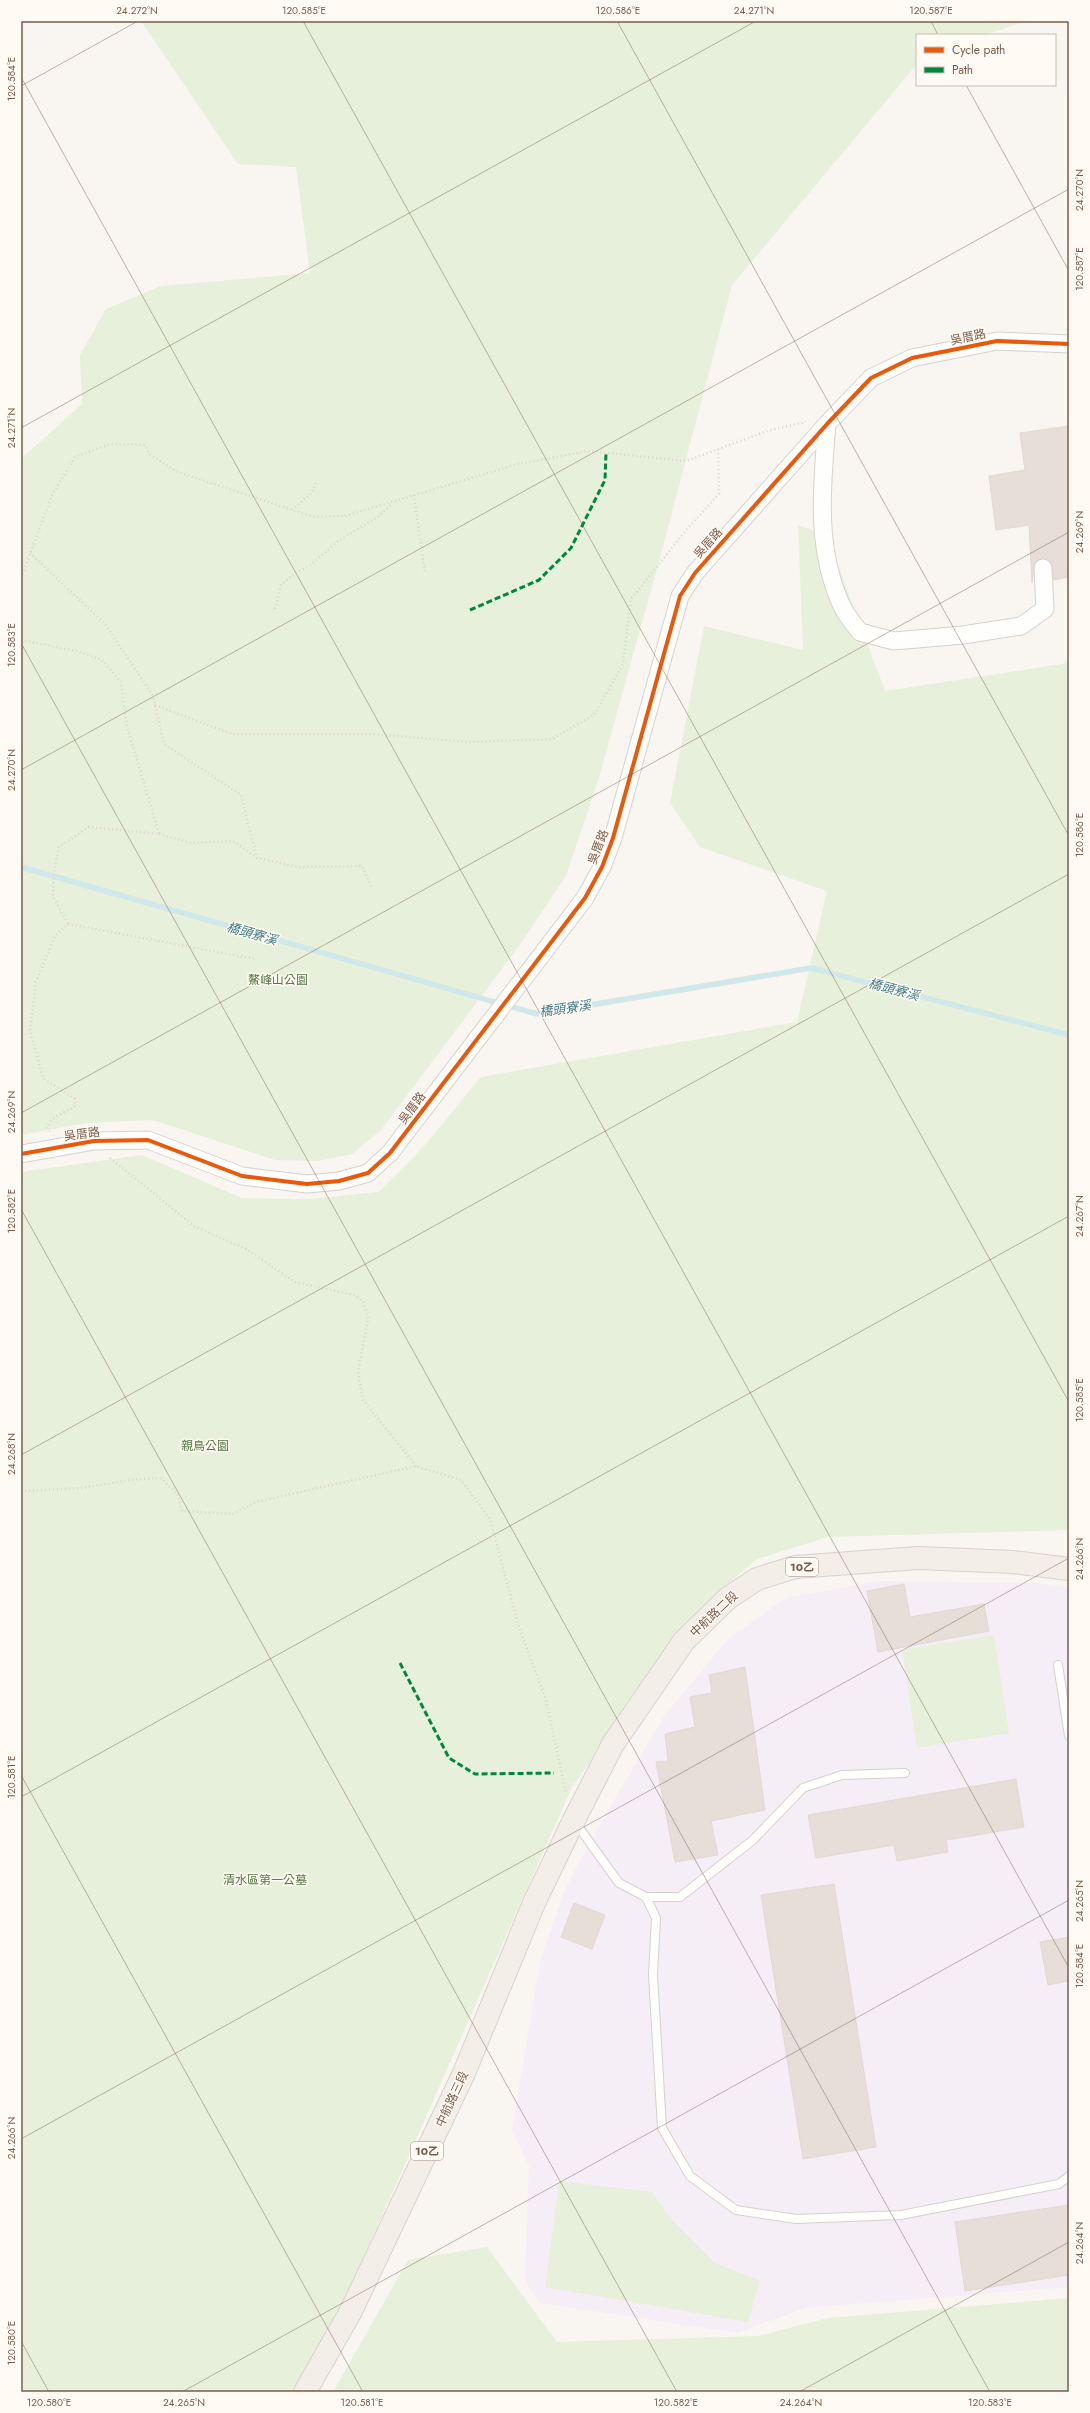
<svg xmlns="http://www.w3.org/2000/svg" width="1090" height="2413" font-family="Jost,'Noto Sans TC',sans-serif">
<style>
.education{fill:#f6eef6}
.green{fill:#e7f0db}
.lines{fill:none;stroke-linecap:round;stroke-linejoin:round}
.stream{stroke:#d0e8ea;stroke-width:5.5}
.building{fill:#e6ded7;stroke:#e2d8d2}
.service-casing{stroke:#d7d1cb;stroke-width:10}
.minor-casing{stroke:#d7d1cb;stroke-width:19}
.primary-casing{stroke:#dad1cc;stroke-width:24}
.path{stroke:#dcd5d0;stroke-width:2.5;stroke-dasharray:1 3;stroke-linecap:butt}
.service{stroke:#fefefd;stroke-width:8}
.minor{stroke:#fefefd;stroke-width:17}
.primary{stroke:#f3eee8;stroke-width:22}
.quiet{stroke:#00873e;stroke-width:3;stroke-dasharray:6 3;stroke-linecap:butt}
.cycleway-casing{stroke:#fffaf3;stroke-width:6}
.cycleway{stroke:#e8590c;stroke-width:4}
.ticks{fill:none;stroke:#7a5c4d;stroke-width:1;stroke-opacity:0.45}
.labels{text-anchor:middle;stroke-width:3;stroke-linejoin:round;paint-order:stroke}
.shield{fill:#fffaf3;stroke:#a28b7f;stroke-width:1}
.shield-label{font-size:11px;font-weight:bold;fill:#7a5c4d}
.street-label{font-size:12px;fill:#7a5c4d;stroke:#fffaf3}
.park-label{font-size:12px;fill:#537a41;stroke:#fffaf3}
.water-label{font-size:13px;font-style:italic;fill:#437c86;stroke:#fffaf3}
.neatline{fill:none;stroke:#7a5c4d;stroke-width:1.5}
.ticks-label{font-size:10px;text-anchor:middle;fill:#7a5c4d}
</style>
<rect width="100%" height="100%" fill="#f9f5f0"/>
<polygon class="education" points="878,1581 1038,1583 1069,1588 1069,2287 805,2308 737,2333 540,2303 525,2281 529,2166 512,2130 540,1961 566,1887 603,1819 665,1715 729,1638 786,1598"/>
<g class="green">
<polygon points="141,21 1027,21 984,35 917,35 917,64 732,285 658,565 598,781 566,876 522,942 381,1130 352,1154 318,1161 275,1160 153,1120 86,1123 21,1135 21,459 82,404 80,355 106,309 161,286 310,273 296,167 238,164"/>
<polygon points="798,525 827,536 885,691 1069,663 1069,1530 828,1537 757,1559 704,1604 572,1787 304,2392 21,2392 21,1172 142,1155 242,1198 310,1199 379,1192 424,1146 481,1077 797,1022 827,891 700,847 670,803 704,626 803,650"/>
<polygon points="994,1635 1009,1733 917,1748 902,1650"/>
<polygon points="559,2181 652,2192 671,2219 715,2263 760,2281 748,2322 545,2287"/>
<polygon points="487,2247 557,2342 758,2336 828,2318 1069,2298 1069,2392 333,2392 408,2260"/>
</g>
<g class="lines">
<polyline class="stream" points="21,867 537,1014 811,968 1069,1035"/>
</g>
<g class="building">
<polygon points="1069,426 1069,577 1054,580 1052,563 1042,558 1034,564 1032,583 1029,525 996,530 989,476 1025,470 1020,433"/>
<polygon points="904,1584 910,1617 984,1604 989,1631 878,1652 867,1591"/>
<polygon points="745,1667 765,1810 711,1821 718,1855 675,1862 656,1762 668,1761 665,1734 695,1727 690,1697 712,1693 709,1675"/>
<polygon points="1016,1779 1024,1827 946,1840 948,1852 897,1861 894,1845 816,1858 808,1815"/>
<polygon points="834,1884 876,2147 803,2159 761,1895"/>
<polygon points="574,1903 605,1915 592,1949 561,1937"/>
<polygon points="1069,1937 1069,1981 1048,1985 1040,1942"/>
<polygon points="1069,2205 1069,2275 965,2291 955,2222"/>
</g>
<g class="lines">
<g class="service-casing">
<g id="service">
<polyline points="1058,1665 1069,1736"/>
<polyline points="575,1822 619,1883 646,1897 656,1918 653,1975 662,2128 690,2176 736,2210 796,2219 901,2215 1059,2184 1069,2176"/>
<polyline points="646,1897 680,1897 753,1840 803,1788 842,1775 905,1773"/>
</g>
</g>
<g class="minor-casing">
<g id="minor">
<path d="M827,424C822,485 815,546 841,604C845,614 853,623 860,632L894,641L963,635L1021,626L1045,609L1043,568"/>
<polyline points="21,1154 94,1141 148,1140 242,1176 307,1184 339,1181 368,1173 390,1153 585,898 602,867 613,838 680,596 695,573 827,424 871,378 912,358 997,341 1069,344"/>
</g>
</g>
<g class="primary-casing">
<polyline id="primary" points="305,2392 351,2311 464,2073 534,1903 574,1820 613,1744 684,1641 728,1598 757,1579 795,1567 918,1558 1013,1562 1069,1569"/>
</g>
<g class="path">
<polyline points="414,495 425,573"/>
<polyline points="292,510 312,493 316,481"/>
<polyline points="30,553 105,624 153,696 164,744 241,795 257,858"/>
<polyline points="21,578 52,495 75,457 110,444 145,445 149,454 175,471 314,517 345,516 518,464 588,451 686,461 770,430 806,422"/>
<polyline points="275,609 281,585 296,572 310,566 338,541 379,516 392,504"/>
<polyline points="21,640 77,651 102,660 121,682 127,727 159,834 89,827 59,847 54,872 53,897 68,924"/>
<polyline points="155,705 232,734 371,734 469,742 552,739 594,715 623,664 631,599 687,529 719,494 718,449"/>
<polyline points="159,834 191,843 233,841 257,858 299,867 362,866 372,888"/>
<polyline points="68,924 255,959"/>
<path d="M50,1131L47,1129C49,1116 66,1113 75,1106V1099L43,1078L30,1030L36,982L55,936L68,924"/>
<polyline points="110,1158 194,1226 246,1249 295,1282 354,1295 363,1301 368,1319 358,1372 363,1400 416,1466"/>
<polyline points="21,1491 82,1488 130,1480 160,1478 177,1493 182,1511 233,1514 256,1502 416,1466 461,1480 490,1519 519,1627 546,1700 566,1793"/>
</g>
<use href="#service" class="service"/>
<use href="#minor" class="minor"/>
<use href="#primary" class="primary"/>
<g class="quiet">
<polyline points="470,610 539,580 571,548 605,480 606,453"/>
<polyline points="400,1663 449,1758 475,1774 554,1773"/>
</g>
<g class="cycleway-casing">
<polyline id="cycleway" points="21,1154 94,1141 148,1140 242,1176 307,1184 339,1181 368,1173 390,1153 585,898 602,867 613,838 680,596 695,573 827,424 871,378 912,358 997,341 1069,344"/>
</g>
<use href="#cycleway" class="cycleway"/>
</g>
<path class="ticks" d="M303,21L1069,1402M617,21L1069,836M931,21L938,35M21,77L1069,1968M966,85L1069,271M21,86L138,21M21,428L756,21M21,643L990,2392M21,770L1069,189M21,1113L1069,532M21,1209L677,2392M21,1455L1069,874M21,1775L363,2392M21,1797L1069,1216M21,2139L1069,1558M21,2341L49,2392M182,2392L1069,1900M799,2392L1069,2242"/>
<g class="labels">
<g class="shield">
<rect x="786" y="1558" width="32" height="18" rx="3"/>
<rect x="411" y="2142" width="32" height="18" rx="3"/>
</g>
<g class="shield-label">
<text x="802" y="1571">10乙</text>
<text x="427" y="2155">10乙</text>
</g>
<g class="street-label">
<text transform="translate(968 337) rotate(-12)" y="4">吳厝路</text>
<text transform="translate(708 543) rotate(-48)" y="4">吳厝路</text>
<text transform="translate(598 847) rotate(-69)" y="4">吳厝路</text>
<text transform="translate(412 1108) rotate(-53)" y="4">吳厝路</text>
<text transform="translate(82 1134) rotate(-7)" y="4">吳厝路</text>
<text transform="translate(714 1614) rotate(-43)" y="4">中航路二段</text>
<text transform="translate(452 2099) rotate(-65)" y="4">中航路三段</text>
</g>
<g class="park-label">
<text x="278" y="984">鰲峰山公園</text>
<text x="205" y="1450">親鳥公園</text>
<text x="265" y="1884">清水區第一公墓</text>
</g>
<g class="water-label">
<text transform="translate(252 933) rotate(16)" y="5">橋頭寮溪</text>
<text transform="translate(894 989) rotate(15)" y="5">橋頭寮溪</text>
<text transform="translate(565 1008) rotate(-8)" y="5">橋頭寮溪</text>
</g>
</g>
<rect width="1090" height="2413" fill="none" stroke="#fffaf3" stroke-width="44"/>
<rect x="916" y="34" width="140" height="52" fill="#fffaf3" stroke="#cabbb1"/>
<rect x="924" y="47" width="20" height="6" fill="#e8590c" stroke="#cabbb1"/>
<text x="952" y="54" font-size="12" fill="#7a5c4d">Cycle path</text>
<rect x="924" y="67" width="20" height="6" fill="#00873e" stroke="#cabbb1"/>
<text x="952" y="74" font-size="12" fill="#7a5c4d">Path</text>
<rect x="22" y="22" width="1046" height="2369" class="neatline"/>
<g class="ticks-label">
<text x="137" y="14">24.272°N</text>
<text x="304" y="14">120.585°E</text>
<text x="618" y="14">120.586°E</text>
<text x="754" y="14">24.271°N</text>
<text x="931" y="14">120.587°E</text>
<text transform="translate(11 79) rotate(-90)" y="4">120.584°E</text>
<text transform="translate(1079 190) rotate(-90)" y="4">24.270°N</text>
<text transform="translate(1079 269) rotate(-90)" y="4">120.587°E</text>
<text transform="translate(11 428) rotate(-90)" y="4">24.271°N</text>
<text transform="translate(1079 532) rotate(-90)" y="4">24.269°N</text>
<text transform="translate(11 645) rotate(-90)" y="4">120.583°E</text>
<text transform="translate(11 770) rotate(-90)" y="4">24.270°N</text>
<text transform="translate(1079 835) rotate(-90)" y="4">120.586°E</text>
<text transform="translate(11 1112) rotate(-90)" y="4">24.269°N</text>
<text transform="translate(11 1211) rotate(-90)" y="4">120.582°E</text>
<text transform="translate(1079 1216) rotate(-90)" y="4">24.267°N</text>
<text transform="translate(1079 1400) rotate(-90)" y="4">120.585°E</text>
<text transform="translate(11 1454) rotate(-90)" y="4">24.268°N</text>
<text transform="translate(1079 1559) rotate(-90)" y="4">24.266°N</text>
<text transform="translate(11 1777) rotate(-90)" y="4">120.581°E</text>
<text transform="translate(1079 1901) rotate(-90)" y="4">24.265°N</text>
<text transform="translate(1079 1966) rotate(-90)" y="4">120.584°E</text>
<text transform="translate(11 2138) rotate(-90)" y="4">24.266°N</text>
<text transform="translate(1079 2243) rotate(-90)" y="4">24.264°N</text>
<text transform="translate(11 2343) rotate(-90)" y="4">120.580°E</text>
<text x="49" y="2406">120.580°E</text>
<text x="184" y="2406">24.265°N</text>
<text x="362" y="2406">120.581°E</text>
<text x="676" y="2406">120.582°E</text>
<text x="801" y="2406">24.264°N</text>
<text x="990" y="2406">120.583°E</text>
</g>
</svg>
